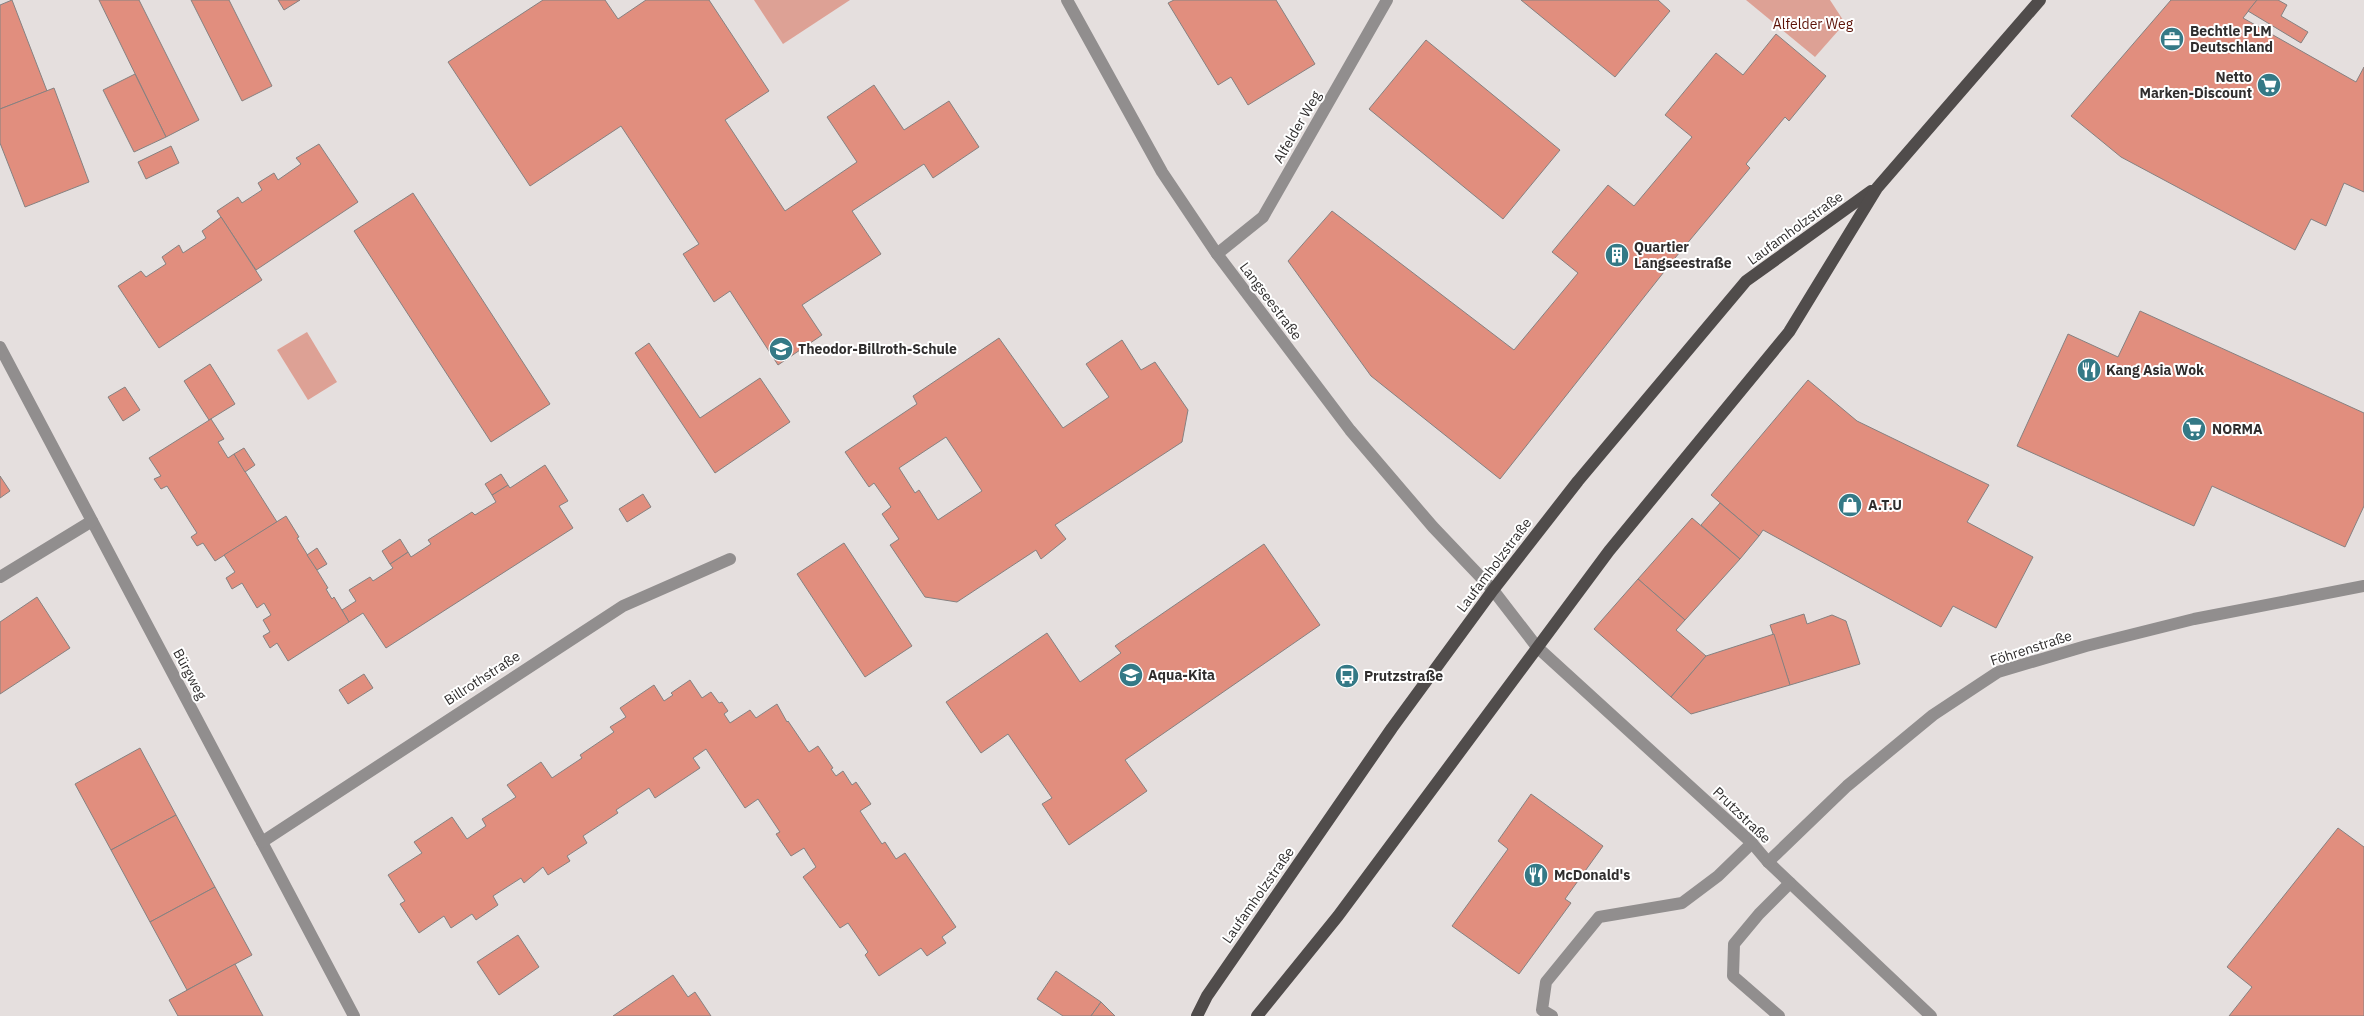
<svg xmlns="http://www.w3.org/2000/svg" width="2364" height="1016" font-family="'IBM Plex Sans',sans-serif">
<style>
.green{fill:#dda195}
.building{fill:#e18e7e;stroke:#868180;fill-rule:evenodd}
.lines{fill:none;stroke-linecap:round;stroke-linejoin:round}
.minor{stroke:#918e8e;stroke-width:12}
.major{stroke:#504c4b;stroke-width:12}
.labels{text-anchor:middle;stroke-width:4;stroke-linejoin:round;paint-order:stroke}
.park-label{font-size:14px;fill:#5d1308;stroke:#fff}
.poi-label{font-size:14px;font-weight:bold;fill:#302e2e;stroke:#fff;text-anchor:start}
.street-label{font-size:14px;fill:#302e2e;stroke:#fff}
</style>
<rect width="100%" height="100%" fill="#e5dfde"/>
<g class="green">
<polygon points="754,0 850,0 783,44"/>
<polygon points="1746,0 1830,0 1845,23 1815,57"/>
<polygon points="307,332 337,382 308,400 277,350"/>
</g>
<g class="building">
<polygon points="12,0 47,91 0,109 0,5"/>
<polygon points="99,0 139,0 199,120 166,137"/>
<polygon points="191,0 229,0 272,86 242,101"/>
<polygon points="278,0 300,0 284,10"/>
<polygon points="543,0 605,0 618,19 646,0 709,0 769,91 725,120 785,211 857,162 827,117 874,85 904,130 949,101 979,147 933,178 924,164 852,211 881,254 802,305 822,335 778,365 730,291 714,302 683,254 699,244 621,126 530,186 448,62"/>
<polygon points="1174,0 1276,0 1315,64 1248,105 1231,77 1218,85 1168,3"/>
<polygon points="1521,0 1658,0 1670,11 1615,77"/>
<polygon points="2171,0 2257,0 2243,18 2356,82 2364,67 2364,192 2344,183 2326,226 2311,219 2295,250 2121,157 2071,116"/>
<polygon points="2257,0 2278,0 2287,5 2281,16 2308,32 2301,43 2248,11"/>
<polygon points="1776,34 1826,76 1789,121 1785,117 1746,164 1750,168 1675,258 1500,479 1371,376 1288,261 1332,211 1514,350 1578,273 1552,252 1608,185 1634,206 1692,137 1665,115 1716,53 1743,75"/>
<polygon points="1426,40 1560,150 1503,219 1369,109"/>
<polygon points="135,74 166,137 134,152 103,90"/>
<polygon points="54,88 89,182 25,207 0,143 0,109"/>
<polygon points="319,144 358,202 256,270 217,211 238,197 242,203 262,190 258,183 274,173 278,180 301,164 296,158"/>
<polygon points="171,146 179,163 146,179 138,162"/>
<polygon points="413,193 550,404 491,442 354,231"/>
<polygon points="221,217 262,280 159,348 118,286 141,271 146,277 166,264 162,257 179,245 183,253 206,238 202,231"/>
<polygon points="2140,311 2364,413 2364,506 2345,547 2212,486 2194,526 2017,446 2068,334 2118,357"/>
<path d="M999,338L1063,428L1109,397L1086,364L1122,340L1141,370L1155,362L1188,410L1182,442L1055,525L1066,539L1041,559L1036,550L957,602L925,597L890,545L899,539L882,514L891,507L874,483L869,487L845,452L917,404L913,396ZM946,437L982,491L938,520L919,490L915,493L899,468Z"/>
<polygon points="649,343 700,418 760,378 790,422 715,473 635,353"/>
<polygon points="210,364 235,404 209,420 184,381"/>
<polygon points="1808,380 1857,421 1989,485 1967,522 2033,557 1996,628 1953,606 1941,627 1763,530 1759,536 1711,495"/>
<polygon points="125,387 140,410 123,421 108,397"/>
<polygon points="211,419 224,439 218,442 228,458 234,454 277,522 215,561 203,543 197,546 191,537 197,533 167,486 161,489 154,479 161,476 149,458"/>
<polygon points="244,448 255,465 245,472 234,454"/>
<polygon points="545,465 568,501 559,506 573,528 386,648 363,613 349,622 342,610 356,601 349,590 370,577 373,581 393,568 390,564 408,552 411,557 431,544 428,540 472,512 475,515 496,502 492,495 508,485 510,488"/>
<polygon points="501,474 508,485 492,495 485,484"/>
<polygon points="0,476 10,491 0,498"/>
<polygon points="643,494 651,507 627,522 619,509"/>
<polygon points="1720,503 1759,536 1740,559 1701,525"/>
<polygon points="286,516 299,537 297,538 328,588 326,589 332,599 334,597 349,622 288,661 277,643 270,648 263,636 270,632 263,620 271,615 264,603 257,608 242,583 232,589 226,578 235,572 224,555"/>
<polygon points="1692,518 1740,559 1685,620 1638,579"/>
<polygon points="400,539 408,552 390,564 382,551"/>
<polygon points="844,543 912,646 865,677 797,574"/>
<polygon points="1264,544 1320,625 1125,760 1147,791 1069,845 1042,804 1052,798 1008,734 981,753 946,702 1047,633 1080,682 1121,653 1115,646"/>
<polygon points="317,548 327,564 317,570 307,555"/>
<polygon points="1638,579 1685,620 1676,630 1706,656 1671,697 1594,629"/>
<polygon points="37,597 70,648 0,694 0,622"/>
<polygon points="1804,614 1807,624 1832,615 1846,621 1860,664 1790,685 1770,625"/>
<polygon points="1774,634 1790,685 1691,714 1671,697 1706,656"/>
<polygon points="364,674 373,688 348,704 339,690"/>
<polygon points="690,680 702,698 711,692 719,703 722,702 728,711 724,714 730,723 750,710 756,718 777,704 787,722 788,721 809,752 818,746 833,768 831,769 836,776 843,771 852,785 856,782 871,804 860,811 882,844 885,842 896,859 905,853 956,927 942,937 946,943 927,956 921,948 879,976 865,955 868,952 848,923 840,928 803,877 816,867 804,848 791,856 776,834 780,832 758,799 745,808 706,749 693,758 700,768 655,798 649,788 616,810 618,813 583,836 587,843 567,856 570,861 548,875 543,867 524,883 521,878 493,896 498,905 476,920 472,914 451,928 444,916 419,933 400,904 405,901 388,875 422,853 414,842 452,817 467,839 486,826 482,819 516,797 507,785 541,762 552,778 582,758 580,755 614,732 610,727 626,717 620,708 654,685 664,701 673,695 671,693"/>
<polygon points="140,748 176,815 111,850 75,784"/>
<polygon points="1531,794 1603,846 1565,899 1571,903 1519,974 1452,926 1508,849 1498,841"/>
<polygon points="176,815 215,887 150,922 111,850"/>
<polygon points="2338,828 2364,847 2364,1016 2229,1016 2252,987 2227,967"/>
<polygon points="215,887 252,955 187,990 150,922"/>
<polygon points="518,935 539,967 499,995 477,962"/>
<polygon points="235,964 263,1016 178,1016 169,1000"/>
<polygon points="1056,971 1101,1002 1091,1016 1063,1016 1037,999"/>
<polygon points="673,975 688,997 695,992 711,1016 613,1016"/>
<polygon points="1101,1002 1115,1016 1091,1016"/>
</g>
<g class="lines">
<g class="minor">
<polyline points="1067,0 1162,172 1217,254 1350,430 1433,527 1493,590 1537,647 1752,843 1768,862 1931,1016"/>
<polyline points="1217,254 1263,217 1387,0"/>
<polyline points="0,347 354,1016"/>
<polyline points="0,577 92,521"/>
<polyline points="262,842 623,606 730,559"/>
<polyline points="1768,862 1847,786 1933,715 1998,672 2086,646 2194,619 2364,586"/>
<polyline points="1552,1016 1542,1010 1546,982 1599,917 1682,903 1718,876 1752,843"/>
<polyline points="1779,1016 1733,976 1734,944 1759,914 1790,883"/>
</g>
<g class="major">
<polyline points="1197,1016 1207,996 1392,728 1493,590 1578,481 1746,281 1871,191"/>
<polyline points="1257,1016 1338,916 1609,551 1789,332 1877,188 2040,0"/>
</g>
</g>
<defs>
<g id="office-disc" transform="scale(1.25)"><circle r="9.5" fill="#347986" stroke="#fff"/><path d="M-6-3h4V-5.5h4V-3h4V5H-6ZM-1-4.5V-3h2v-1.5ZM-6 0V1H6V0Z" fill="#fff"/></g>
<g id="supermarket-disc" transform="scale(1.25)"><circle r="9.5" fill="#347986" stroke="#fff"/><path d="M-6-5.5h2.5l.6 2H6L4.5 2H-2.5L-4.4-4H-6ZM-1.5 3.2a1.3 1.3 0 1 0 .1 0ZM3 3.2a1.3 1.3 0 1 0 .1 0Z" fill="#fff"/></g>
<g id="building-disc" transform="scale(1.25)"><circle r="9.5" fill="#347986" stroke="#fff"/><path d="M-4-6H4V6H1V3H-1V6H-4ZM-2.5-4.3h1.7v1.8h-1.7ZM.8-4.3h1.7v1.8H.8ZM-2.5-1h1.7V.8h-1.7ZM.8-1h1.7V.8H.8Z" fill="#fff"/></g>
<g id="school-disc" transform="scale(1.25)"><circle r="9.5" fill="#347986" stroke="#fff"/><path d="M0-5L7-2L0 1L-7-2ZM-4 1L0 2.5L4 1V4Q0 6-4 4Z" fill="#fff"/></g>
<g id="restaurant-disc" transform="scale(1.25)"><circle r="9.5" fill="#347986" stroke="#fff"/><path d="M-5-6h1v4h1v-4h1v4h1v-4h1v5L-1.5 .5V6h-2V.5L-5-1ZM5-6V6H3V1.5H1.5Q1.5-4 5-6Z" fill="#fff"/></g>
<g id="shop-disc" transform="scale(1.25)"><circle r="9.5" fill="#347986" stroke="#fff"/><path d="M-5-2.5h2.3a2.7 3.5 0 0 1 5.4 0H5L5.5 6h-11ZM-1.5-2.5h3a1.5 2.3 0 0 0-3 0Z" fill="#fff"/></g>
<g id="bus-disc" transform="scale(1.25)"><circle r="9.5" fill="#347986" stroke="#fff"/><path d="M-5-6H5V4H4V6H2V4H-2V6H-4V4H-5ZM-3.5-4V0h7V-4ZM-3.5 1.2v1.5H-2V1.2ZM2 1.2v1.5H3.5V1.2Z" fill="#fff"/></g>
</defs>
<g fill-rule="evenodd">
<use href="#office-disc" x="2172" y="39"/>
<use href="#supermarket-disc" x="2269" y="85"/>
<use href="#building-disc" x="1617" y="255"/>
<use href="#school-disc" x="781" y="349"/>
<use href="#restaurant-disc" x="2089" y="370"/>
<use href="#supermarket-disc" x="2194" y="429"/>
<use href="#shop-disc" x="1850" y="505"/>
<use href="#school-disc" x="1131" y="675"/>
<use href="#bus-disc" x="1347" y="676"/>
<use href="#restaurant-disc" x="1536" y="875"/>
</g>
<g class="labels">
<g class="park-label">
<text x="1813" y="29">Alfelder Weg</text>
</g>
<g class="poi-label">
<text x="2190" y="36">Bechtle PLM<tspan x="2190" dy="16">Deutschland</tspan></text>
<text x="2252" y="82" text-anchor="end">Netto<tspan x="2252" dy="16">Marken-Discount</tspan></text>
<text x="1634" y="252">Quartier<tspan x="1634" dy="16">Langseestraße</tspan></text>
<text x="798" y="354">Theodor-Billroth-Schule</text>
<text x="2106" y="375">Kang Asia Wok</text>
<text x="2212" y="434">NORMA</text>
<text x="1868" y="510">A.T.U</text>
<text x="1148" y="680">Aqua-Kita</text>
<text x="1364" y="681">Prutzstraße</text>
<text x="1554" y="880">McDonald's</text>
</g>
<g class="street-label">
<text transform="translate(1297 127) rotate(-60)" y="5">Alfelder Weg</text>
<text transform="translate(1795 228) rotate(-36)" y="5">Laufamholzstraße</text>
<text transform="translate(1271 301) rotate(53)" y="5">Langseestraße</text>
<text transform="translate(1494 565) rotate(-53)" y="5">Laufamholzstraße</text>
<text transform="translate(2031 648) rotate(-18)" y="5">Föhrenstraße</text>
<text transform="translate(190 674) rotate(62)" y="5">Bürgweg</text>
<text transform="translate(482 678) rotate(-33)" y="5">Billrothstraße</text>
<text transform="translate(1742 815) rotate(44)" y="5">Prutzstraße</text>
<text transform="translate(1258 895) rotate(-55)" y="5">Laufamholzstraße</text>
</g>
</g>
</svg>
